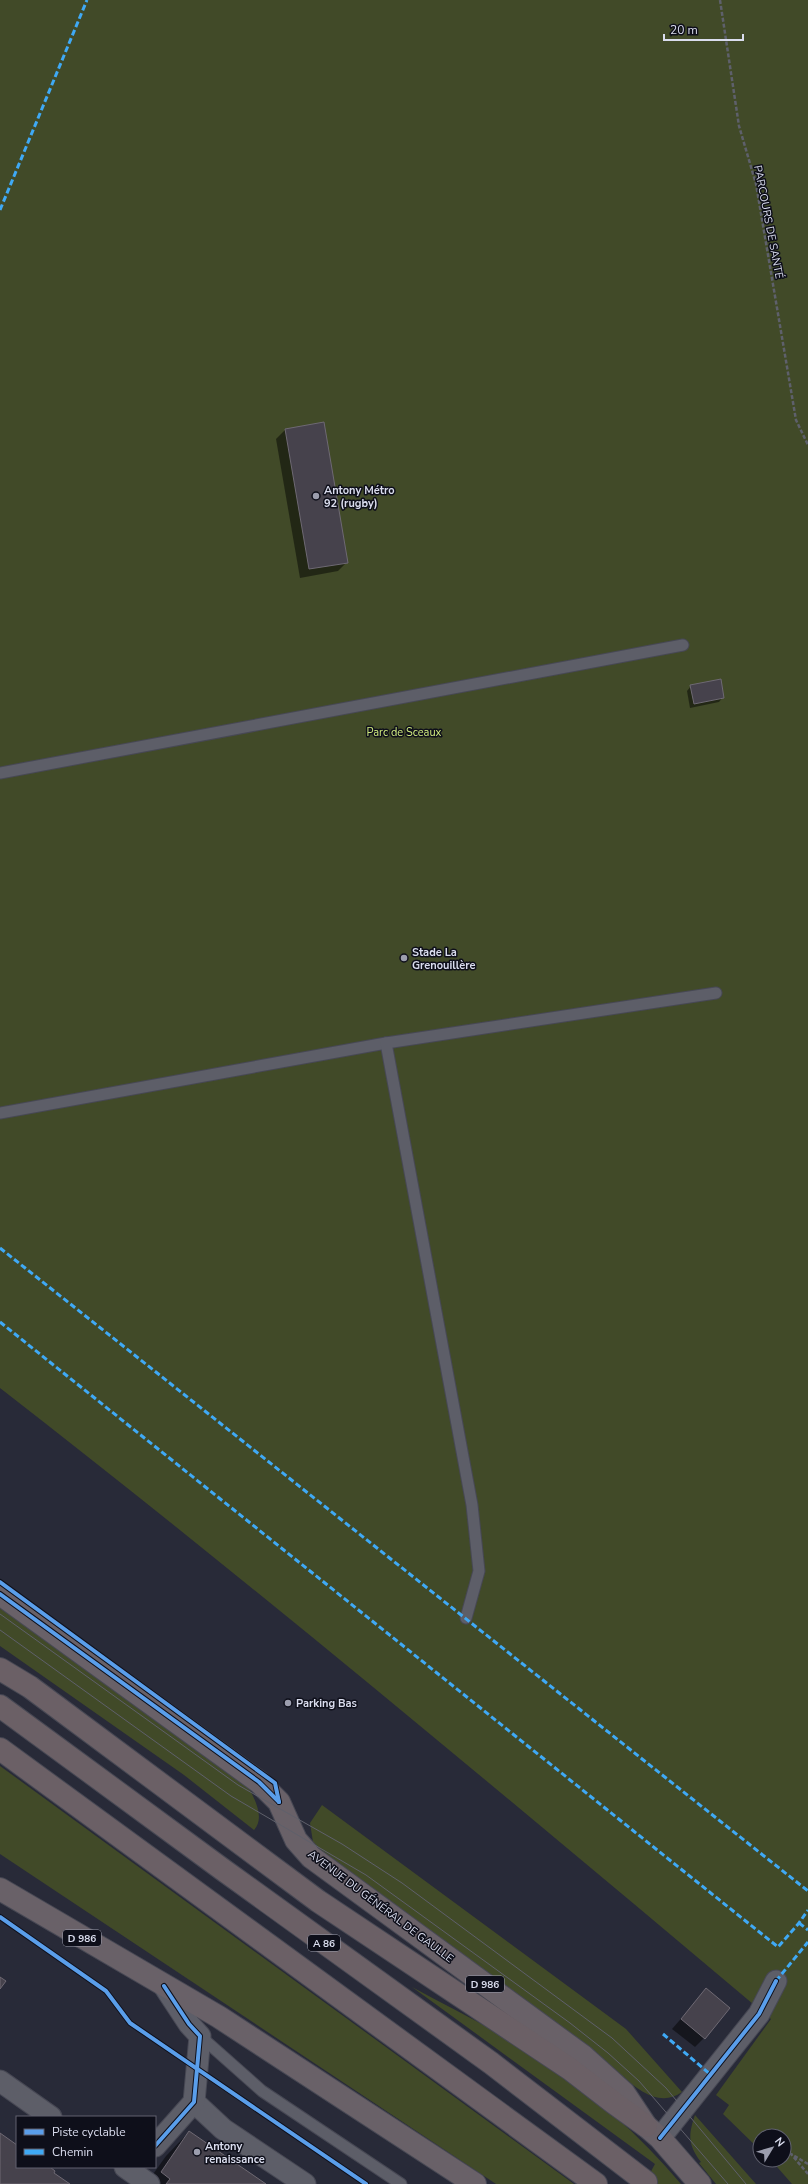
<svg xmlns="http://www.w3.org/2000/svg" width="808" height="2184" font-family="'Nunito Sans',sans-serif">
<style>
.green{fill:#414a28}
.shadow{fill:#0007}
.building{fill:#46424c;stroke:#6e6973}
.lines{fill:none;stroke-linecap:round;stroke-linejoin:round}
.lane-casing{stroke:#474854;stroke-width:13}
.street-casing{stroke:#474854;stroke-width:23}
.primary-casing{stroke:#474854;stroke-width:24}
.highway-casing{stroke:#474854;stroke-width:24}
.path{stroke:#5e606b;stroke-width:2.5;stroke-dasharray:4 2;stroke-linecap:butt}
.lane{stroke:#5d5e68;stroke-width:11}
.street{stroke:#5d5e68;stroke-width:21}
.primary{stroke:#696168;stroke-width:22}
.highway{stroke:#6b6066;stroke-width:22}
.tram{stroke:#5f606b;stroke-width:1}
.quiet{stroke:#3fa9f5;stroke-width:3;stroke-dasharray:6 3;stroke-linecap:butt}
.cycleway-casing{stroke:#0e0f1a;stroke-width:6}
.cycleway{stroke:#5a9eea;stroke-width:4}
.poi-dot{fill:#9c9eae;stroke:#0e0f1a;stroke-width:1.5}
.labels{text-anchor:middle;stroke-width:3;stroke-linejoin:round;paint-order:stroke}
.shield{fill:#0e0f1a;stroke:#9d9fae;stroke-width:1}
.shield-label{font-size:10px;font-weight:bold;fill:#daddee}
.street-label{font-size:11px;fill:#daddee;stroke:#0e0f1a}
.poi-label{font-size:11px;font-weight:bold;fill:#daddee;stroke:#0e0f1a;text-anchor:start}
.park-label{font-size:11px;fill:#d0eb7f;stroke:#0e0f1a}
</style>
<rect width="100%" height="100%" fill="#282a38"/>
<g class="green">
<path d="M0,0H808V2184H792L771,2160H784V2136H760V2150L723,2114L729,2105L716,2095L771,2019C517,1806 263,1592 0,1388Z"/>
<path d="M0,1603L249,1788C255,1800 265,1818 254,1830L184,1775L0,1646Z"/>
<polygon points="0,1766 574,2184 496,2184 0,1854"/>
<path d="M322,1805L626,2029L682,2092C662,2107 639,2092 624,2077L621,2081L318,1851L313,1842L310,1823Z"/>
<path d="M412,1987C454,2010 498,2031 538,2057C591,2092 640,2135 681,2184H644L655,2164Z"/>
<path d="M695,2115L756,2184H716L699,2163L701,2162C688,2145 688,2135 695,2115Z"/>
</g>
<g class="shadow">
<polygon points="285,430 347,562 338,571 300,578 276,439"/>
<polygon points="691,686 723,697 719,702 690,708 687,691"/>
<polygon points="706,1990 704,2038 695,2047 672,2029"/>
<polygon points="189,2132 265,2184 146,2184 166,2156"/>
</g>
<g class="building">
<polygon points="324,422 348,563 309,569 285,429"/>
<polygon points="721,679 724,698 694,704 690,685"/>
<polygon points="0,1977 6,1981 0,1989"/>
<polygon points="706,1988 730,2008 705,2039 681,2019"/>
<polygon points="189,2131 266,2184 166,2184 170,2179 161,2172"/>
<polygon points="0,2133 17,2145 17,2167 50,2167 55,2171 54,2173 70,2184 0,2184"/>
</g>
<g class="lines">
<g class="lane-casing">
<g id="lane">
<polyline points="0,773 683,645"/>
<polyline points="0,1113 386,1043"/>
<polyline points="466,1618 479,1571 472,1505 386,1043 716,993"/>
<polyline points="200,2036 262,2091 401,2184"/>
</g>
</g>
<g class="street-casing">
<g id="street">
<polyline points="0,2081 51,2117"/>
<polyline points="194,2102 223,2129 305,2184"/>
<polyline points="660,2138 759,2014 776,1981"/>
<polyline points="155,2146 194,2102 200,2036 189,2024 164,1986"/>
<polyline points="125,2167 149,2184"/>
</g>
</g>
<g class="primary-casing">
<g id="primary">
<polyline points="0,1594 259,1782 279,1802 296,1840 311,1857 583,2056 624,2093 646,2126 660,2138 700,2184"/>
<polyline points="0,1889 219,2017 475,2184"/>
</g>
</g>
<g class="highway-casing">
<g id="highway">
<polyline points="0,1669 30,1687 318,1901 570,2069 614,2103 646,2126"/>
<polyline points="0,1706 222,1869 491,2063 646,2182"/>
<polyline points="0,1749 596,2184"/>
</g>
</g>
<g class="path">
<polyline points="720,0 739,126 756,184 796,420 808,445"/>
<polyline points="808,2164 791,2154 808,2174"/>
</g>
<use href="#lane" class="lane"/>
<use href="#street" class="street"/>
<use href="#primary" class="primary"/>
<use href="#highway" class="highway"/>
<g class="tram">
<polyline points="0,1614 238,1785 342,1844 402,1883 612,2038 666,2088 746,2184"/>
<polyline points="0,1630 231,1796 366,1875 570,2023 608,2053 639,2081 728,2184"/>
</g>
<g class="quiet">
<polyline points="0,210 87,0"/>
<polyline points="0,1248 808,1891"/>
<polyline points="0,1322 778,1947 799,1923 808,1910"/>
<polyline points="799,1923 808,1930"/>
<polyline points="776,1981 808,1942"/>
<polyline points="663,2034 711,2075"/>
</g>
<g class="cycleway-casing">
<g id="cycleway">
<polyline points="0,1582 275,1783 279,1802"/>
<polyline points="0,1594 259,1782 279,1802"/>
<polyline points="0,1917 106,1991 130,2023 366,2184"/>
<polyline points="660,2138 759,2014 776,1981"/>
<polyline points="155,2146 194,2102 200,2036 189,2024 164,1986"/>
</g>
</g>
<use href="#cycleway" class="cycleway"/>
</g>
<g class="poi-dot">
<circle cx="316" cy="496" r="4"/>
<circle cx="404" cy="958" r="4"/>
<circle cx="288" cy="1703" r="4"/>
<circle cx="197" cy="2152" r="4"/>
</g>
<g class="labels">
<g class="shield">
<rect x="63" y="1930" width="38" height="16" rx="3"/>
<rect x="308" y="1935" width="32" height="16" rx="3"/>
<rect x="466" y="1976" width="38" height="16" rx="3"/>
</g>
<g class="shield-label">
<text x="82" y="1942">D 986</text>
<text x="324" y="1947">A 86</text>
<text x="485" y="1988">D 986</text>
</g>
<g class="street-label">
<text transform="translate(769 222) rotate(79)" y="4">PARCOURS DE SANTÉ</text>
<text transform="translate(381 1906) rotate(37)" y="4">AVENUE DU GÉNÉRAL DE GAULLE</text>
</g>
<g class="poi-label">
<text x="324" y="494">Antony Métro<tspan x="324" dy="13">92 (rugby)</tspan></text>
<text x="412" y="956">Stade La<tspan x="412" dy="13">Grenouillère</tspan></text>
<text x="296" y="1707">Parking Bas</text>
<text x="205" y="2150">Antony<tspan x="205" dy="13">renaissance</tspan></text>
</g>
<g class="park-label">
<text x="404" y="736">Parc de Sceaux</text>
</g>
</g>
<rect x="16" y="2116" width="140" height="52" fill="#0e0f1a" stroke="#60616f"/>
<rect x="24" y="2129" width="20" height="6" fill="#5a9eea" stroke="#60616f"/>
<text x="52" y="2136" font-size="12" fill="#daddee">Piste cyclable</text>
<rect x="24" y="2149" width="20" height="6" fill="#3fa9f5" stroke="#60616f"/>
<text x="52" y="2156" font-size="12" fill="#daddee">Chemin</text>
<g transform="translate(772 2148) rotate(52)"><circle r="19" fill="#0e0f1a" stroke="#60616f"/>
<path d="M0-3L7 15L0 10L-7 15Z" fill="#9c9eae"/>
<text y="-6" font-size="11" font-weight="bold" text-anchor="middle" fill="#daddee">N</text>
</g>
<path d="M664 34v6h79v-6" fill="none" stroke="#daddee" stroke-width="2"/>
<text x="670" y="34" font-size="12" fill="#daddee" stroke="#0e0f1a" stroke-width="3" paint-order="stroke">20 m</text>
</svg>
